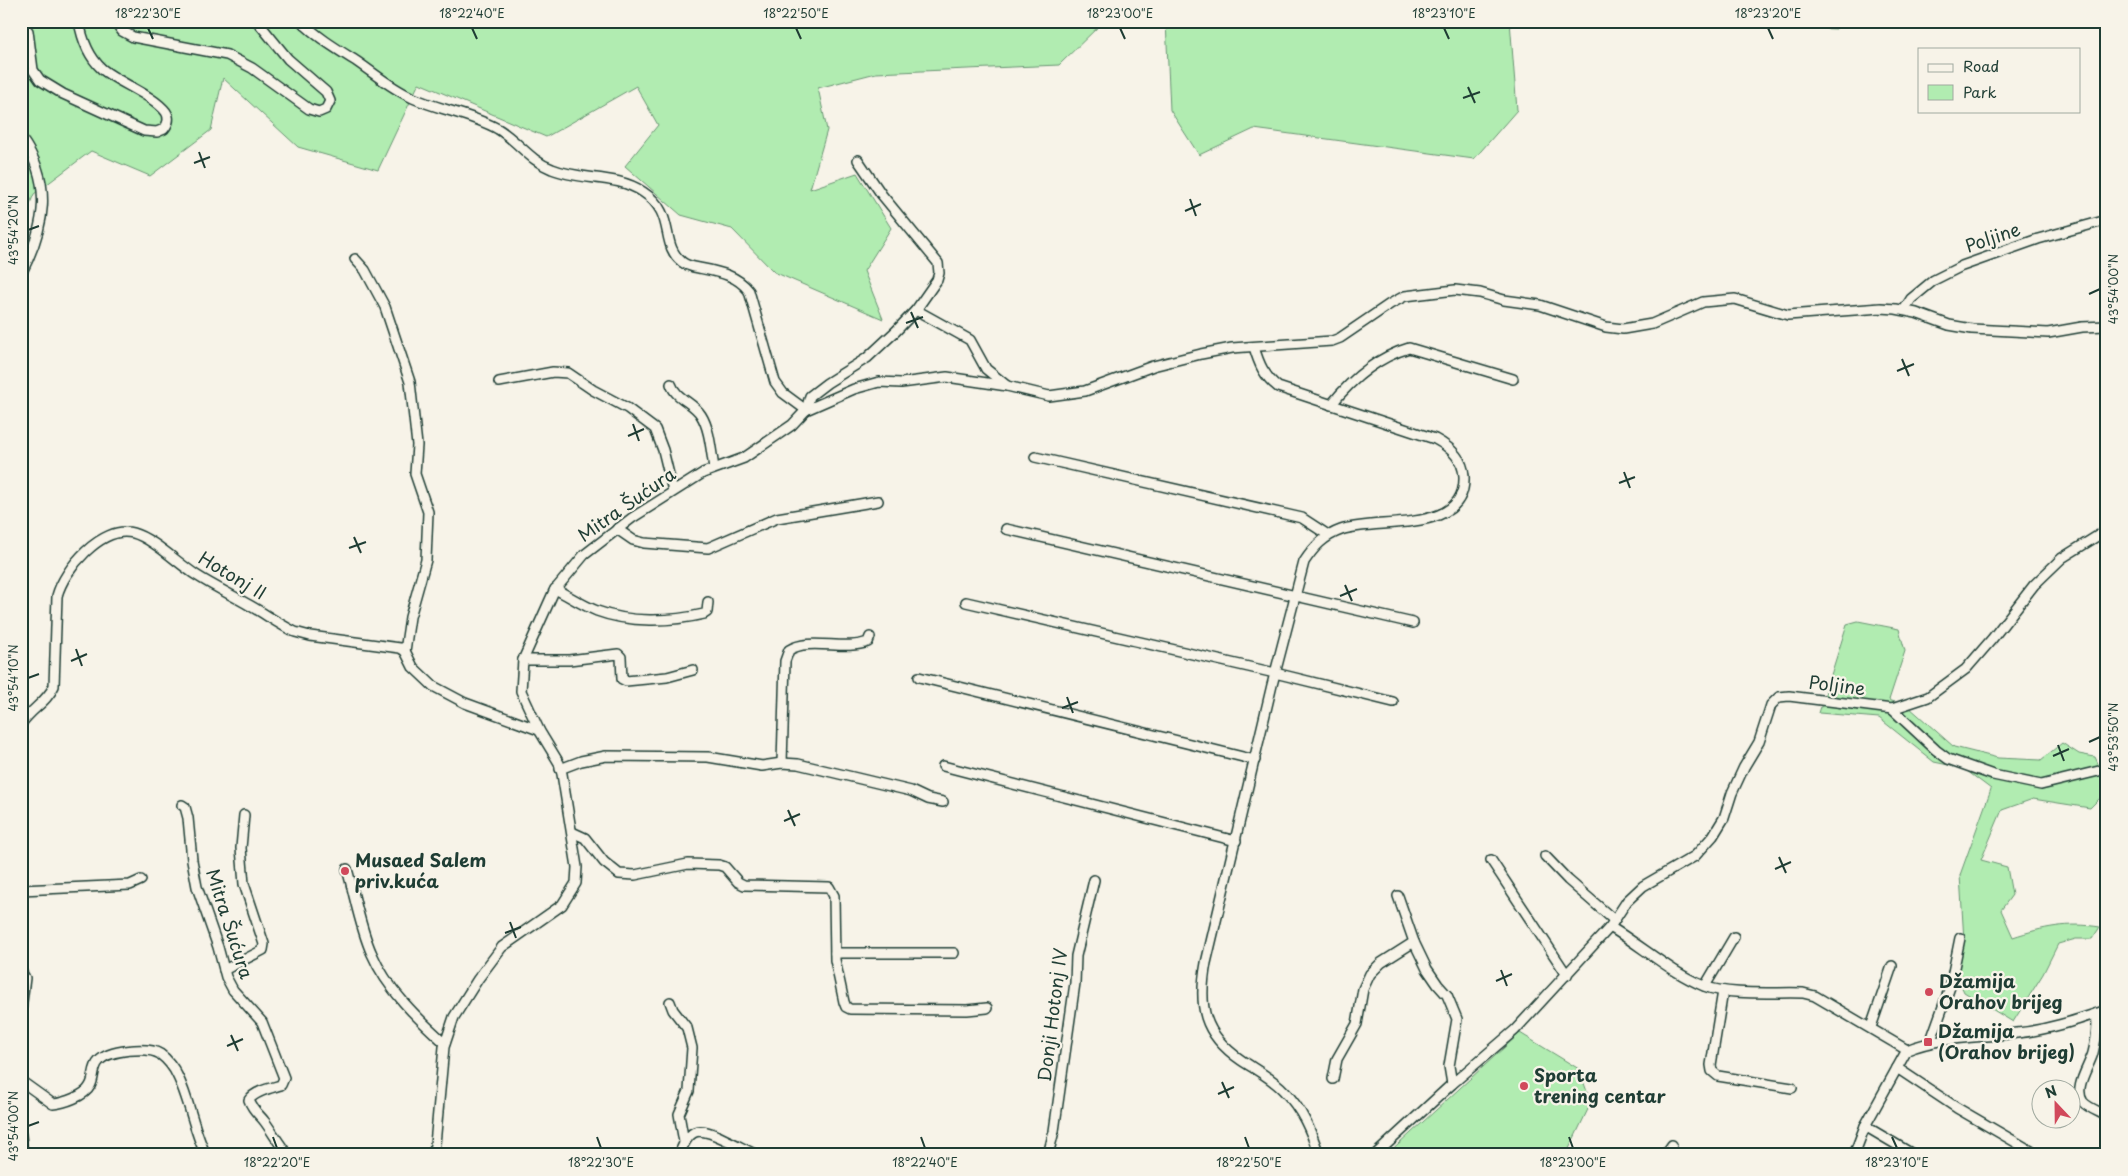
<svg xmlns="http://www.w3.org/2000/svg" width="2128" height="1176" font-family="'Playpen Sans',sans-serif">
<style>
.green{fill:#b1ecb1;stroke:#689472}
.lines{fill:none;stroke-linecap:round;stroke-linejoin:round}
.minor-casing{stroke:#1f3d34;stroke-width:12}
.minor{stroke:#f7f3e8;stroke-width:9}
.ticks{fill:none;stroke:#1f3d34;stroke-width:2}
.poi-dot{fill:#d1495b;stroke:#f7f3e8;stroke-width:2}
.labels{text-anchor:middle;stroke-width:4.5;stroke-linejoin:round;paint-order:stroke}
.street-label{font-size:18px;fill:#1f3d34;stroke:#f7f3e8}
.poi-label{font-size:18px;font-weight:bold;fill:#1f3d34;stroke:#f7f3e8;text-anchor:start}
.neatline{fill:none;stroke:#1f3d34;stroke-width:2}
.ticks-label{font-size:12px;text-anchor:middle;fill:#1f3d34}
</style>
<rect width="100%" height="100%" fill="#f7f3e8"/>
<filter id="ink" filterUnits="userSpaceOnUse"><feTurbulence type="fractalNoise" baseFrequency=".02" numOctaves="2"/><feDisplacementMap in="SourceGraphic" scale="10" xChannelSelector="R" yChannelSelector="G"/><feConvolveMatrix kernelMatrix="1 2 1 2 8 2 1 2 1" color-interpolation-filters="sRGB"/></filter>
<g filter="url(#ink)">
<g class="green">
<polygon points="21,21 1104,21 1059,65 876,73 818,88 827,130 810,189 857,173 891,228 864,271 883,319 774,272 732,229 681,215 625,166 658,125 636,86 546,137 419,83 378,170 298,147 223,78 211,130 150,176 91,151 34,194 21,225"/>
<polygon points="1166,21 1510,21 1517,110 1474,159 1254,129 1199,155 1170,110"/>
<polygon points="1632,21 1838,21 1836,29"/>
<path d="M1858,621L1899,629L1905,651L1889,700L1909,707L1954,747L1998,758L2041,760L2062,743L2079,754L2095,757L2107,783L2102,796L2090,808L2033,799L2002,810L1981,860L2007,867L2012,895L2001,910L2013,937C2044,927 2068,922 2100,927L2092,939H2076L2058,944L2043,974L2013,1022L1964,992L1955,972L1964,941L1960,875L1991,789L1963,768L1934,762L1879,718L1819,713L1847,624Z"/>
<polygon points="1520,1033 1579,1069 1591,1103 1566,1155 1387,1155"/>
</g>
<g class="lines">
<g class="minor-casing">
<g id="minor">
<polyline points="115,21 122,31 133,37 227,55 252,68 309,109 319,112 326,109 330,101 326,92 288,59 257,21"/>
<path d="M301,21C317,37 337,49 356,61C375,74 392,89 413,98C440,110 471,114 498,129C518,141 530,161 552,169C581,181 616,174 643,192C677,214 659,244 682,262C687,266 693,267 699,268C719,272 737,275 749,291L775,382L783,393L806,410"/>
<path d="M21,24L28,31L33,70L40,80L63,94L144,131L157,132L164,129C168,124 170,118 166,112C153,95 119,83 102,69C88,56 82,39 79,21"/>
<path d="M21,138C54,183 45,227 21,274"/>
<polyline points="355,259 365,270 385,307 410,382 417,445 415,474 428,512 426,560 410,617 405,651"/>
<polyline points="916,310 970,340 986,369 1007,386"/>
<polyline points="1904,310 1911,299 1934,280 1962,266 2038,239 2107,220"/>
<path d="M1254,347C1259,364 1264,376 1278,387L1435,439C1450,447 1463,459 1464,476C1467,536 1377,517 1341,530C1324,536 1314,547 1304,562L1272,685L1206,963C1198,1006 1203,1034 1241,1060C1256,1070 1272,1078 1284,1091C1302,1109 1311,1131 1319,1155"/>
<polyline points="499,382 553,372 568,373 593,390 627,408 655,429 663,450 673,491"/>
<path d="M671,384C676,399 693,402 701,415C710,429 711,451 714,468"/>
<path d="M1331,405C1351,380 1378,357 1409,348L1513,379"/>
<polyline points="806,410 854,389 879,382 901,383 947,377 1007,386 1049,396 1085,391 1153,366 1201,354 1232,348 1332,341 1340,338 1390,304 1405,296 1455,290 1480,293 1504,300 1540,305 1606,327 1623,329 1652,324 1703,302 1735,299 1788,315 1881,308 1896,309 1916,313 1949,325 1972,329 2048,333 2082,327 2107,326"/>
<polyline points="1035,457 1302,518 1328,535"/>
<polyline points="617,529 633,540 644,543 708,548 777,518 878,501"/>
<polyline points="1006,529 1413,623"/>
<path d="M555,589C569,596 582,605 597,611C629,623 670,622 704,614L707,612L708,602"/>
<polyline points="966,602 1275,673 1393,702"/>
<polyline points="523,660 569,660 618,654 621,657 622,679 626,681 667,677 693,670"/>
<polyline points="919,677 1255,760"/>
<polyline points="1892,709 1936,750 1948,759 1993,775 2041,785 2107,769"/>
<path d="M21,724C31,709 47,702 54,686L57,596C64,569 102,525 133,533C152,538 179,564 196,575C213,586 232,595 249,605C265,614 279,624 295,632L310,636L400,648L405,651L413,667L433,686L465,703L539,730"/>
<path d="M782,763L785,661L789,650C809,637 844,651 868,642L870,637"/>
<polyline points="943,766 1236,841"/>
<polyline points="560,769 581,761 606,756 708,757 762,766 782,763 798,764 911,791 928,799 943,802"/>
<path d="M182,805L185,807L188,818L192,860L197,887L218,947L226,977L233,990L262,1022L284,1078L281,1085C271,1088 255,1091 249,1100C253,1111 259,1114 265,1122C273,1133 279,1144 288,1155"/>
<polyline points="572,832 585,838 604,862 619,874 635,875 688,864 719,865 725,867 738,882 744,885 829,887 834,896 835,960 844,1002 846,1007 850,1009 967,1010 987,1008"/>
<polyline points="1545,856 1568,880 1614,920"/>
<polyline points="1491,860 1567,975"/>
<path d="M347,869C355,896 360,928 372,954C387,989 417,1018 445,1043"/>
<polyline points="21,890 130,885 141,880"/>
<polyline points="1398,896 1414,942 1427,969 1438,985 1447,995 1457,1019 1449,1066 1452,1084"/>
<path d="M1610,927C1642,946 1670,972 1704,986C1729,996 1776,992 1803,993L1815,996L1907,1050"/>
<polyline points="835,953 954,953"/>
<polyline points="224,970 263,950 264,944 244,884 241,848 244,815"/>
<polyline points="21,971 25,978 21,1010"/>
<polyline points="1705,986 1734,937"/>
<polyline points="1723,991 1711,1065 1712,1071 1718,1076 1792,1088"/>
<polyline points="670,1002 673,1010 687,1028 692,1048 689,1091 679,1114 684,1142"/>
<path d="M2096,1014C2098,1026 2096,1041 2093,1053C2089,1067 2073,1088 2083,1102C2088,1108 2100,1112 2107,1116"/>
<polyline points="2096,1014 2107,1027"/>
<polyline points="1871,1027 1892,966"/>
<polyline points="1930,1043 1950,987 1960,938"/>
<polyline points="1897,1068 1957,1108 2038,1155"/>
<polyline points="1333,1079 1337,1059 1357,1024 1363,989 1370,974 1381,963 1414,942"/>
<path d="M21,1081L53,1104C64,1103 85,1096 90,1086C95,1078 92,1068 99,1061C108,1050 148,1046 160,1054C167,1059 174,1068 177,1075C190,1100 193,1130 206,1155"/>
<polyline points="1865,1126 1914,1155"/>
<polyline points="21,1135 23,1155"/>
<polyline points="434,1155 444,1047 454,1017 478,979 502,947 562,905 576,883 577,867 562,774 559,763 539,730 521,691 523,660 554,591 584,555 632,518 703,473 744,458 792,425 806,410 810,396 827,383 867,358 896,331 916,310 937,280 939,273 938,263 882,195 858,160"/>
<path d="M679,1155C690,1126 699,1127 724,1139C735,1144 746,1150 757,1155"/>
<polyline points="1048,1155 1054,1131 1075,983 1076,956 1094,880"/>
<polyline points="1375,1155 1452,1084 1515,1030 1610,927 1627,901 1643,886 1695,856 1713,836 1724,818 1732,793 1744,767 1759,742 1771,705 1779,697 1789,696 1892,709 1928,697 1966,669 1992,639 2034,585 2062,558 2107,530"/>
<polyline points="1665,1155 1672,1145"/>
<path d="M1854,1155L1865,1126L1907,1050C1941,1036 1981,1038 2017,1033C2048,1030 2077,1020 2107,1010"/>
</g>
</g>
<use href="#minor" class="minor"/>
</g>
</g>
<path class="ticks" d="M148,28L153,39M472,28L477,39M796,28L801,39M1120,28L1125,39M1444,28L1449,39M1768,28L1773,39M1468,87L1475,103M1463,98L1480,92M199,152L205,168M194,163L210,157M1190,199L1196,216M1185,211L1201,204M28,230L39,226M2089,294L2100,289M911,312L918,328M906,323L923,317M1902,359L1909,376M1897,371L1914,364M633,424L639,441M628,436L644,429M1624,472L1630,488M1619,483L1635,477M354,537L361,553M349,548L366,542M1345,585L1352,601M1340,596L1357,589M76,649L82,666M71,661L87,654M28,678L39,674M1067,697L1073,713M1062,708L1078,702M2089,742L2100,737M2058,745L2064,761M2053,756L2069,749M788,810L795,826M784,821L800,814M1779,857L1786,873M1775,869L1791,862M510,922L516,938M505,933L521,927M1501,970L1507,986M1496,981L1512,974M231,1035L238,1051M227,1046L243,1039M1222,1082L1229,1098M1218,1094L1234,1087M28,1126L39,1122M273,1137L277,1148M597,1137L601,1148M921,1137L925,1148M1245,1137L1249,1148M1569,1137L1573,1148M1892,1137L1897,1148"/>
<g class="poi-dot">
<circle cx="345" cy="871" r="5"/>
<circle cx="1929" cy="992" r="5"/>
<rect x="1923" y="1037" width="10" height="10" rx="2.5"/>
<circle cx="1524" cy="1086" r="5"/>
</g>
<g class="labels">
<g class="street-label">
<text transform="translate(1993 238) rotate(-19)" y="6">Poljine</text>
<text transform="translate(627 505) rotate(-35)" y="6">Mitra Šućura</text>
<text transform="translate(232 576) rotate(31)" y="6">Hotonj II</text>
<text transform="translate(1837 686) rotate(7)" y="6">Poljine</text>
<text transform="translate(229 924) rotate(72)" y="6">Mitra Šućura</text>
<text transform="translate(1053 1015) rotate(-83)" y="6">Donji Hotonj IV</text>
</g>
<g class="poi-label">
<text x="355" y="867">Musaed Salem<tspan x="355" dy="21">priv.kuća</tspan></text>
<text x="1939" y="988">Džamija<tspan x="1939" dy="21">Orahov brijeg</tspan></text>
<text x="1938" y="1038">Džamija<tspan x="1938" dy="21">(Orahov brijeg)</tspan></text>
<text x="1534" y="1082">Sporta<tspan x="1534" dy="21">trening centar</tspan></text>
</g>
</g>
<rect width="2128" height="1176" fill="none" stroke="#f7f3e8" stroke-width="55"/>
<rect x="1918" y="48" width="162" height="65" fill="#f7f3e8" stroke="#a1aaa0"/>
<rect x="1928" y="64" width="25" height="8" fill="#f7f3e8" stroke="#a1aaa0"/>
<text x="1963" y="72" font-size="15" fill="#1f3d34">Road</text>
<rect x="1928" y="85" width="25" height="15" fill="#b1ecb1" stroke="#a1aaa0"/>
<text x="1963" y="98" font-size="15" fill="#1f3d34">Park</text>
<g transform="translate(2056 1104) rotate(338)"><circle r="24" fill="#f7f3e8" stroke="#a1aaa0"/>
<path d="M0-4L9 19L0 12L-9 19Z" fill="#d1495b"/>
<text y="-8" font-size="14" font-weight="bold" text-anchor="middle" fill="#1f3d34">N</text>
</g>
<rect x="28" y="28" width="2072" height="1120" class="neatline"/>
<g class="ticks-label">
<text x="148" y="18">18°22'30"E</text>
<text x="472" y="18">18°22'40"E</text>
<text x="796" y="18">18°22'50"E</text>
<text x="1120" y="18">18°23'00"E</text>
<text x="1444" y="18">18°23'10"E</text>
<text x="1768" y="18">18°23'20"E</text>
<text transform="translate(14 230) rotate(-90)" y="4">43°54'20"N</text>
<text transform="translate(2114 289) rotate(-90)" y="4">43°54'00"N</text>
<text transform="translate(14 678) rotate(-90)" y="4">43°54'10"N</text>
<text transform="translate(2114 737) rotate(-90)" y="4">43°53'50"N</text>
<text transform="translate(14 1126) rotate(-90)" y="4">43°54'00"N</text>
<text x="277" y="1167">18°22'20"E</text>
<text x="601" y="1167">18°22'30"E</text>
<text x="925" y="1167">18°22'40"E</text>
<text x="1249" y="1167">18°22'50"E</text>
<text x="1573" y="1167">18°23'00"E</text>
<text x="1897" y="1167">18°23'10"E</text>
</g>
</svg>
